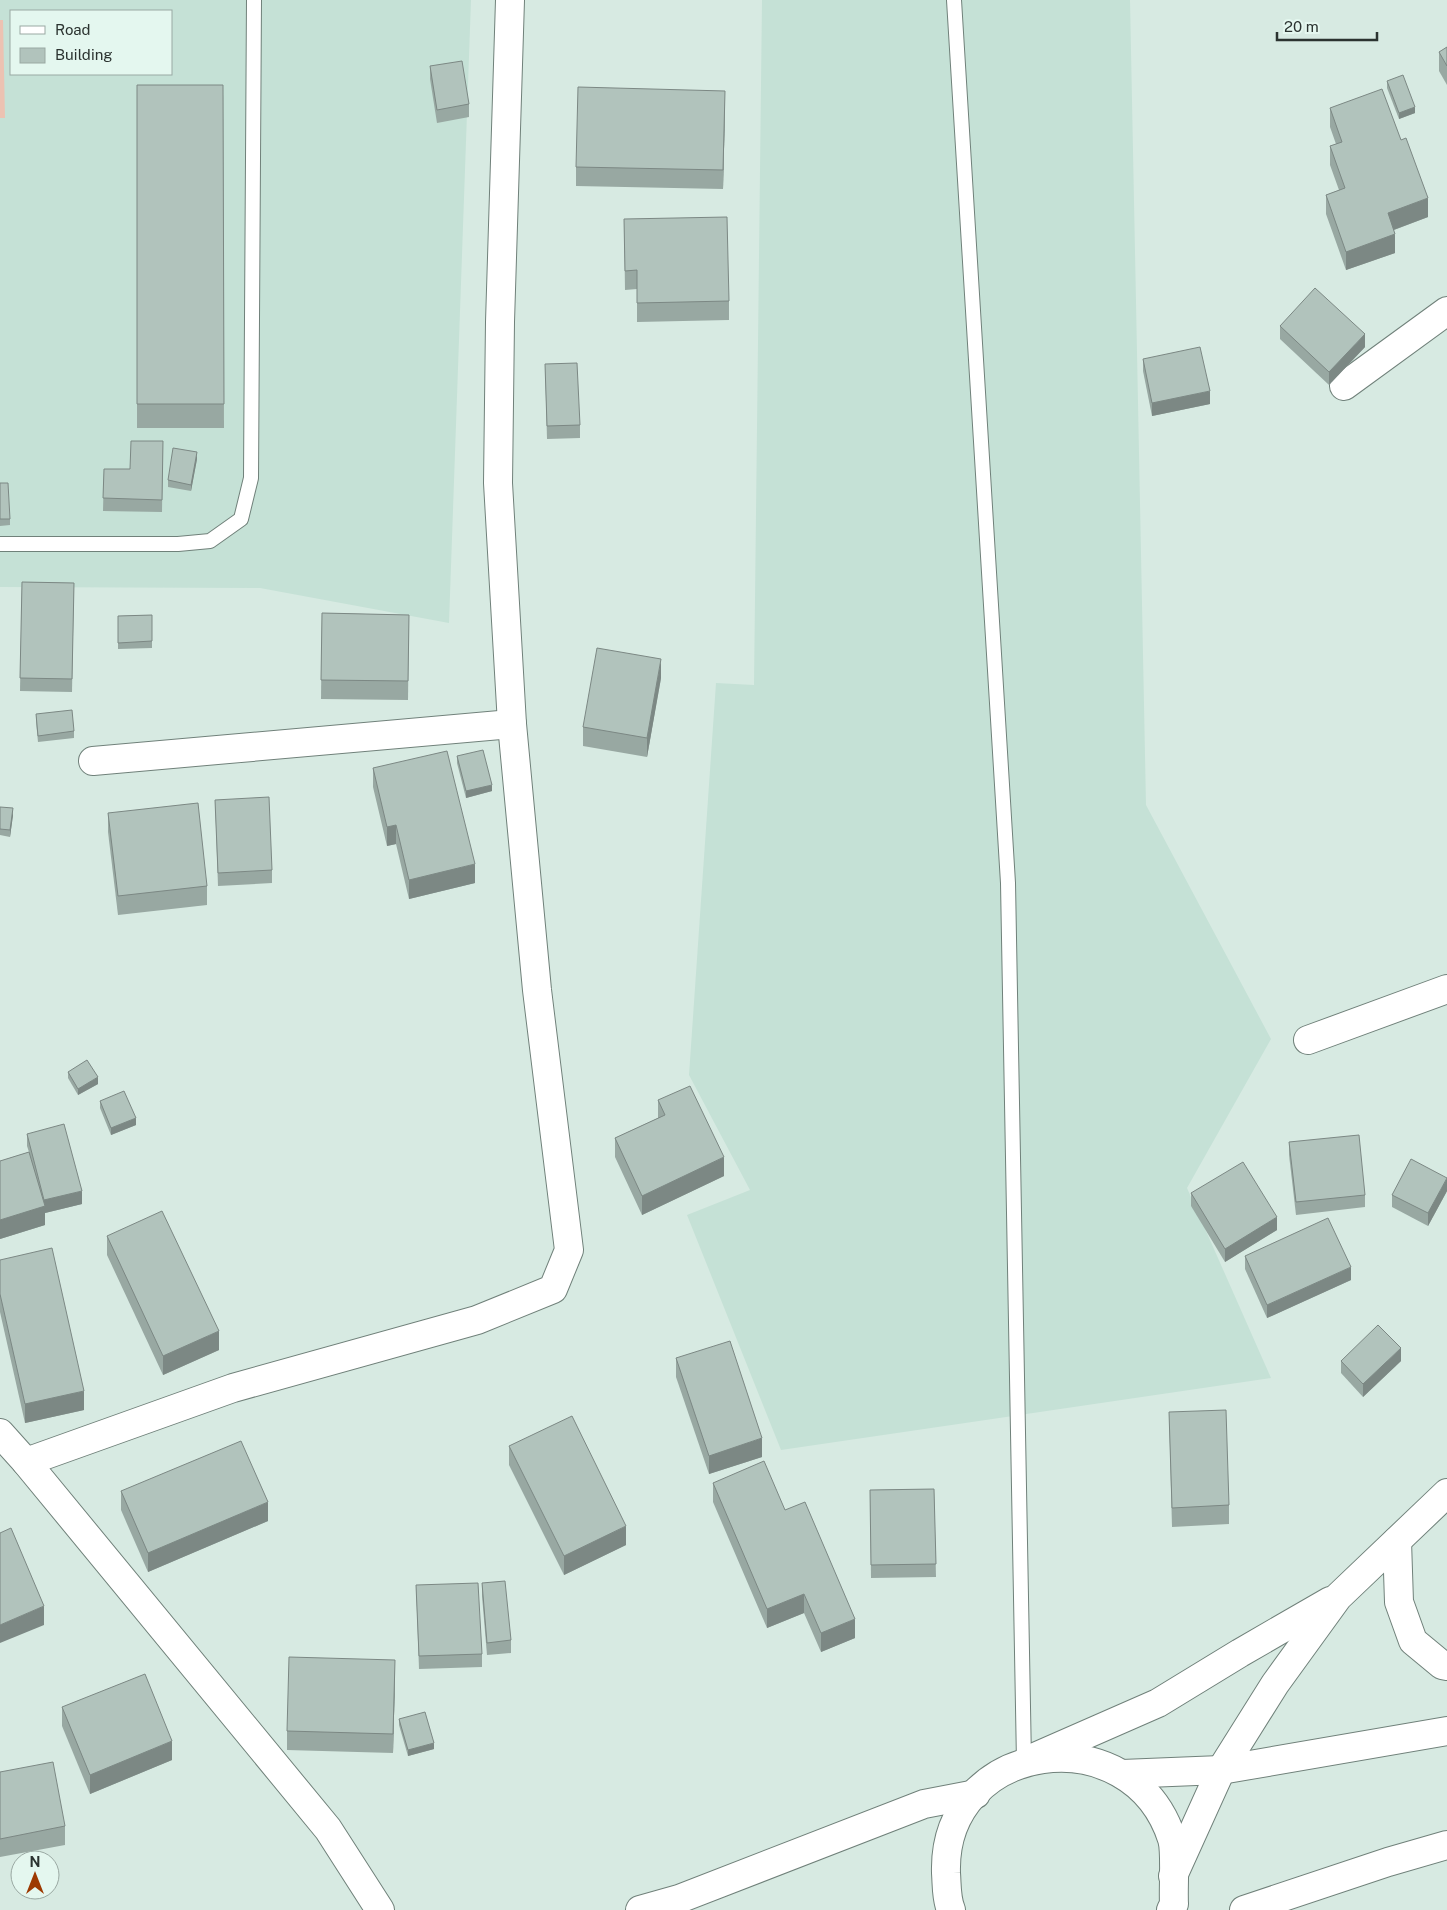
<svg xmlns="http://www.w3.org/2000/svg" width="1447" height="1910" font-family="'Public Sans',sans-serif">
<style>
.built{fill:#c5e1d6;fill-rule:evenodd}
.green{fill:#ecc2b2}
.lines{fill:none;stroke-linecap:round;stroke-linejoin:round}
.lane-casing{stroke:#70817a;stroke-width:16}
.street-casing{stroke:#70817a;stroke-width:30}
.secondary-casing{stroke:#70817a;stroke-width:30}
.primary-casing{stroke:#70817a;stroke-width:30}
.lane{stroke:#fff;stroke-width:14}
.street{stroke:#fff;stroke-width:28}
.secondary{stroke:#fff;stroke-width:28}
.primary{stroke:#fff;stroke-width:28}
.wall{fill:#98a8a2}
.shaded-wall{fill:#7c8884}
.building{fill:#b1c3bc;stroke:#7c8884}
</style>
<rect width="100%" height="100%" fill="#d7eae2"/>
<g class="built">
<path d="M0,0H471L449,623L260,588L0,587ZM11,11H171V74H11Z"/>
<polygon points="762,0 1130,0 1146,805 1271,1039 1187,1188 1271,1378 781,1450 687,1215 750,1190 689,1075 716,683 754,685"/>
</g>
<polygon class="green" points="0,20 3,20 5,118 0,118"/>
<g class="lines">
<g class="lane-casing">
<g id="lane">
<polyline points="954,0 1008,883 1024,1762"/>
<polyline points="0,544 178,544 210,541 241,519 251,478 254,0"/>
</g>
</g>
<g class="street-casing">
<g id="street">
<polyline points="1344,386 1447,311"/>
<polyline points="93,761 512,724"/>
<polyline points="1308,1040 1447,989"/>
<polyline points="0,1433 26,1462 328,1829 380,1910"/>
<polyline points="26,1462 233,1388 477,1320 553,1289 569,1250 537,990 512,724 498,483 500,322 510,0"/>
</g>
</g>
<g class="secondary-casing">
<g id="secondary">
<polyline points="1028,1760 1158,1703 1240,1653 1330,1601"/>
<polyline points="1173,1876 1221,1770 1275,1684 1338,1597 1447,1493"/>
</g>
</g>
<g class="primary-casing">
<g id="primary">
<polyline points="1397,1541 1399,1602 1413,1641 1442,1665 1447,1666"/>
<polyline points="1122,1774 1221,1770 1447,1731"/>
<polyline points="640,1910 679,1899 924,1804 976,1794"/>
<path d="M951,1910C946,1898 947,1886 946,1873C942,1740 1132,1714 1172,1839C1176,1852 1173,1888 1174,1904L1171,1910"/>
<polyline points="1244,1910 1388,1862 1447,1845"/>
</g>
</g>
<use href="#lane" class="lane"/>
<use href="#street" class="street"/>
<use href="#secondary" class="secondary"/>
<use href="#primary" class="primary"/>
</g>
<g class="wall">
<polygon points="1447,47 1447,85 1439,71 1439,52"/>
<polygon points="430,66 469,104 469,117 437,123 430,79"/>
<polygon points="1387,81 1415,113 1399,119 1387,88"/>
<polygon points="137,85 223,85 224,428 137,428"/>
<polygon points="1330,108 1428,217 1394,230 1395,253 1346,270 1326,214 1326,195 1339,190 1330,165 1330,146 1336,144 1330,127"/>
<polygon points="725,109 723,189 576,186 576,167"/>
<polygon points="624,219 729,301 729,320 637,322 637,289 625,290"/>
<polygon points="1280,326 1365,347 1329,385 1280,339"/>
<polygon points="1143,359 1210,404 1152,416 1143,371"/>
<polygon points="545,364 580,425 580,438 547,439"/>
<polygon points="163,441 162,512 103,511 104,469 130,469"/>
<polygon points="197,459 191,491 168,487 168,480"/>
<polygon points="0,483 10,519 10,525 0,526"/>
<polygon points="22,582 74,583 72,692 20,691"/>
<polygon points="322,613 409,615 408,700 321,699"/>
<polygon points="152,615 152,648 118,649 118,616"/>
<polygon points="661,678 647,757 583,746 583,727"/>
<polygon points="36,714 74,731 74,738 38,742 36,721"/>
<polygon points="457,756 492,791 466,798 457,763"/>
<polygon points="373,768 475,883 409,899 396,844 387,846 373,787"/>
<polygon points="215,800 272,870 272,883 218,886"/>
<polygon points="0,807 13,815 10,837 0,835"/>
<polygon points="108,813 207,886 207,905 118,915 108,832"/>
<polygon points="68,1072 98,1084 78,1095 68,1078"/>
<polygon points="658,1100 724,1176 642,1215 615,1157 615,1138 658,1118"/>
<polygon points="100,1101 136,1125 111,1135 100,1108"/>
<polygon points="27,1134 82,1204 45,1213 45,1225 0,1239 0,1161 29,1152 27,1146"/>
<polygon points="1289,1142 1365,1195 1365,1207 1296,1215 1289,1155"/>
<polygon points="1447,1191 1428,1226 1392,1207 1392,1195"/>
<polygon points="1191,1193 1277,1230 1225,1262 1191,1206"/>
<polygon points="107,1236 219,1350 163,1375 107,1255"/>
<polygon points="1245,1256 1351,1280 1267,1318 1245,1269"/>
<polygon points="0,1260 84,1410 25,1423 0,1312"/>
<polygon points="676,1358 762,1457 709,1474 676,1377"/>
<polygon points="1341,1361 1401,1361 1363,1397 1341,1373"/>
<polygon points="1169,1412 1229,1505 1229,1524 1172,1527"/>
<polygon points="509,1446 626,1545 564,1575 509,1465"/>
<polygon points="713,1483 785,1510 855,1638 821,1652 804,1613 767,1628 713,1502"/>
<polygon points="934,1489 936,1577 871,1578 870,1490"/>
<polygon points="121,1491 268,1521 148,1572 121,1510"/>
<polygon points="482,1583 511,1640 511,1653 487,1655 482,1596"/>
<polygon points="416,1585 482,1654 482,1667 419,1669"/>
<polygon points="395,1679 393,1753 287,1750 287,1731"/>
<polygon points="62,1707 172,1760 90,1794 62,1726"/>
<polygon points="399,1719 434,1749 408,1756 399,1725"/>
<polygon points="0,1772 65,1826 65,1845 0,1857"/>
</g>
<g class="shaded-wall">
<polygon points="725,91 725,109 723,189 723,170"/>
<polygon points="1415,107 1415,113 1399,119 1399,113"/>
<polygon points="1428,198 1428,217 1388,232 1388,213"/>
<polygon points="1395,234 1395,253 1346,270 1346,252"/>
<polygon points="1365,334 1365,347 1329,385 1329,372"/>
<polygon points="1210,391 1210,404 1152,416 1152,403"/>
<polygon points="197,452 197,459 191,491 191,485"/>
<polygon points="661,659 661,678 647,757 647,738"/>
<polygon points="492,785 492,791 466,798 466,791"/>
<polygon points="13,808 13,815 10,837 10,830"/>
<polygon points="396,825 396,844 387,846 387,827"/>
<polygon points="475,864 475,883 409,899 409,880"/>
<polygon points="98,1077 98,1084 78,1095 78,1089"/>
<polygon points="136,1118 136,1125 111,1135 111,1128"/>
<polygon points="724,1157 724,1176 642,1215 642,1196"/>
<polygon points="1447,1178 1447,1191 1428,1226 1428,1213"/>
<polygon points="82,1191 82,1204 45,1213 45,1225 0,1239 0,1220 44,1206 44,1200"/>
<polygon points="1277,1217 1277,1230 1225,1262 1225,1249"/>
<polygon points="1351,1267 1351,1280 1267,1318 1267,1305"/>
<polygon points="219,1331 219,1350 163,1375 163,1356"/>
<polygon points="1401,1348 1401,1361 1363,1397 1363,1384"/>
<polygon points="84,1391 84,1410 25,1423 25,1404"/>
<polygon points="762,1438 762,1457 709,1474 709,1456"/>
<polygon points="268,1502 268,1521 148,1572 148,1553"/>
<polygon points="626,1526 626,1545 564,1575 564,1556"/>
<polygon points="804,1594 804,1613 767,1628 767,1609"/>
<polygon points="44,1606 44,1625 0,1643 0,1625"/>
<polygon points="855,1619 855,1638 821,1652 821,1633"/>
<polygon points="395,1660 395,1679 393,1753 393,1734"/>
<polygon points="172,1741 172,1760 90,1794 90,1775"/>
<polygon points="434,1743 434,1749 408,1756 408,1750"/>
</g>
<g class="building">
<polygon points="1447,47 1447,66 1439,52"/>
<polygon points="462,61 469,104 437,110 430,66"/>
<polygon points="1403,75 1415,107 1399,113 1387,81"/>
<polygon points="137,85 223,85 224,404 137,404"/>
<polygon points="578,87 725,91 723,170 576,167"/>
<polygon points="1382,89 1401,140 1406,138 1428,198 1388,213 1395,234 1346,252 1326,195 1345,188 1330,146 1342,142 1330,108"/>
<polygon points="727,217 729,301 637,303 637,270 625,271 624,219"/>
<polygon points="1315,288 1365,334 1329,372 1280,326"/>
<polygon points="1200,347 1210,391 1152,403 1143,359"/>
<polygon points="577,363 580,425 547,426 545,364"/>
<polygon points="131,441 163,441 162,500 103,498 104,469 130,469"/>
<polygon points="173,448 197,452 191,485 168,480"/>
<polygon points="0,483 8,483 10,519 0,519"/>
<polygon points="22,582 74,583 72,679 20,678"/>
<polygon points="322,613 409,615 408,681 321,680"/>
<polygon points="152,615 152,641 118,643 118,616"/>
<polygon points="597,648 661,659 647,738 583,727"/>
<polygon points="72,710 74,731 38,736 36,714"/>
<polygon points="483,750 492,785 466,791 457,756"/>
<polygon points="447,751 475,864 409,880 396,825 387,827 373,768"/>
<polygon points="269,797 272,870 218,873 215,800"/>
<polygon points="198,803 207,886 118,896 108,813"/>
<polygon points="0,807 13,808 10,830 0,829"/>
<polygon points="87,1060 98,1077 78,1089 68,1072"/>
<polygon points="690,1086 724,1157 642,1196 615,1138 665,1115 658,1100"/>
<polygon points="124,1091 136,1118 111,1128 100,1101"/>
<polygon points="64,1124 82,1191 44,1200 27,1134"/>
<polygon points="1359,1135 1365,1195 1296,1202 1289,1142"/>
<polygon points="29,1152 45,1206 0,1220 0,1161"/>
<polygon points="1411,1159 1447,1178 1428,1213 1392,1195"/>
<polygon points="1243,1162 1277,1217 1225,1249 1191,1193"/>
<polygon points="162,1211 219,1331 163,1356 107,1236"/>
<polygon points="1328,1218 1351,1267 1267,1305 1245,1256"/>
<polygon points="52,1248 84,1391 25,1404 0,1294 0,1260"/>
<polygon points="1378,1325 1401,1348 1363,1384 1341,1361"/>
<polygon points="730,1341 762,1438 709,1456 676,1358"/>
<polygon points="1226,1410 1229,1505 1172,1508 1169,1412"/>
<polygon points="572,1416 626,1526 564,1556 509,1446"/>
<polygon points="241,1441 268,1502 148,1553 121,1491"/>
<polygon points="764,1461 785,1510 805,1502 855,1619 821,1633 804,1594 767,1609 713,1483"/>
<polygon points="934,1489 936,1564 871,1565 870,1490"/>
<polygon points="11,1528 44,1606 0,1625 0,1533"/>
<polygon points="505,1581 511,1640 487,1643 482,1583"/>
<polygon points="478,1583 482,1654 419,1656 416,1585"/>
<polygon points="289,1657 395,1660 393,1734 287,1731"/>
<polygon points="145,1674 172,1741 90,1775 62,1707"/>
<polygon points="425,1712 434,1743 408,1750 399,1719"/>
<polygon points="53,1762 65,1826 0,1839 0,1772"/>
</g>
<rect x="10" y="10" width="162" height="65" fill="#e4f7ef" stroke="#9aa9a3"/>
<rect x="20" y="26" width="25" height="8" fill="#ffffff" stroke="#9aa9a3"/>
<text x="55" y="35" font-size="15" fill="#2b3330">Road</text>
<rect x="20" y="48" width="25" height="15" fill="#b1c3bc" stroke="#9aa9a3"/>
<text x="55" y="60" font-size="15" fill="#2b3330">Building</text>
<g transform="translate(35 1875)"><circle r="24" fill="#e4f7ef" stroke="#9aa9a3"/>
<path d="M0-4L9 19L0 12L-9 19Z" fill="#9d3901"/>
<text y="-8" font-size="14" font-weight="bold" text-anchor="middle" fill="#2b3330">N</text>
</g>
<path d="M1277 32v8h100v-8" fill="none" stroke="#2b3330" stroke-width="2.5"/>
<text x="1284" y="32" font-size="15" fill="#2b3330" stroke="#e4f7ef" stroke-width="4" paint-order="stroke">20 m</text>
</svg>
